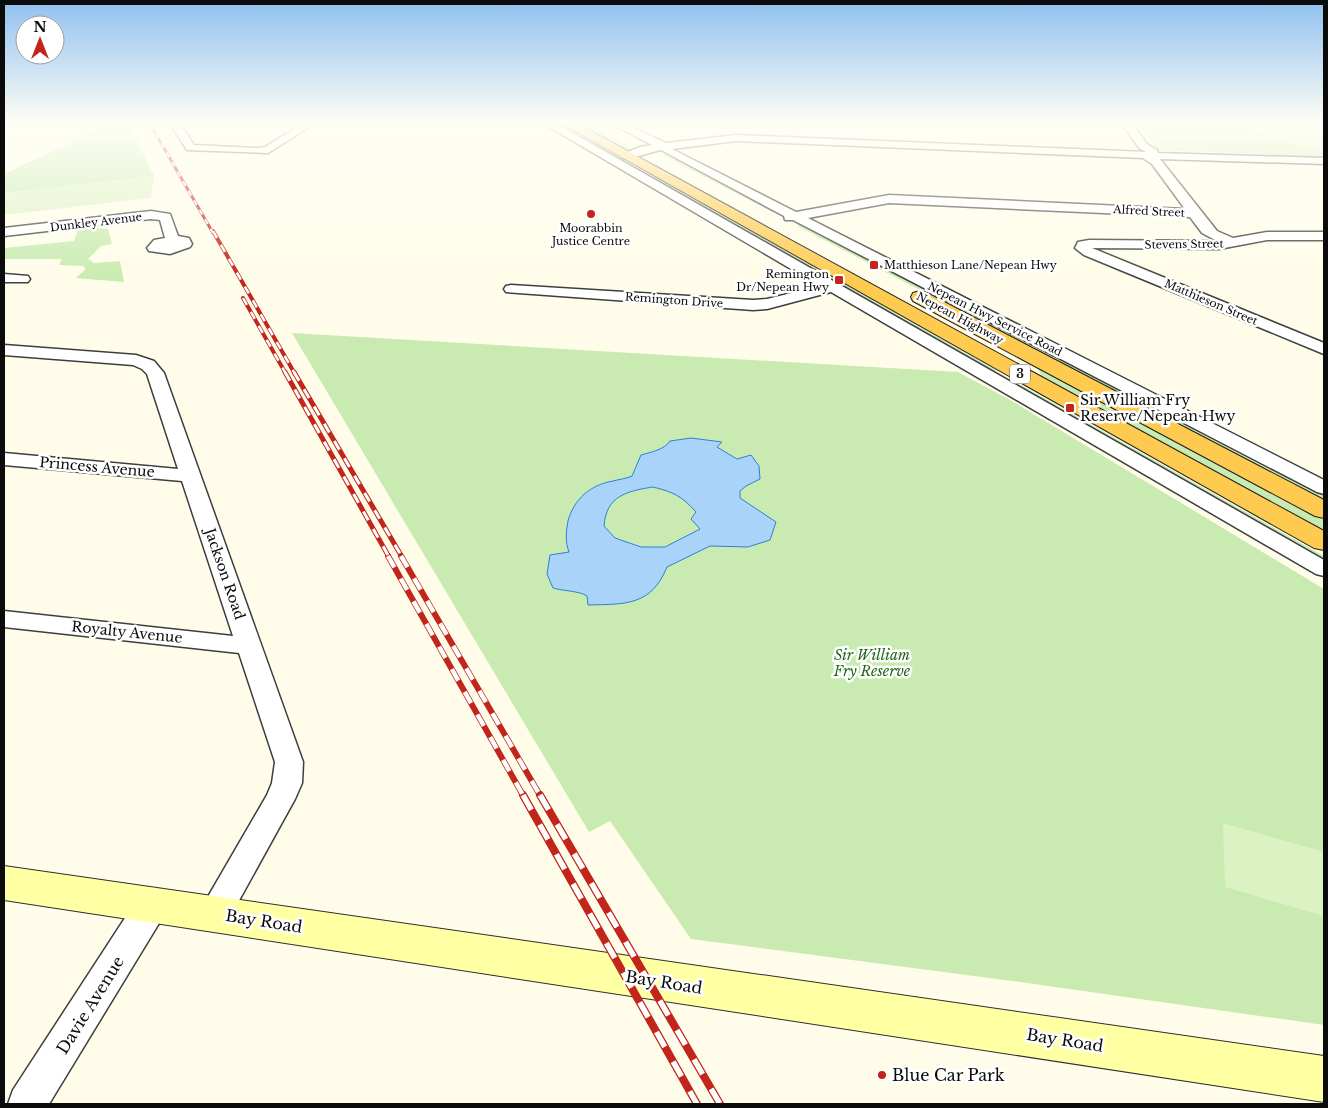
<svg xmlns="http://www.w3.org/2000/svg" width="1328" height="1108" font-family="'Libre Baskerville',serif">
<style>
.green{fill:#c9ebb1}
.pitch{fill:#ddf2c3}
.water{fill:#aad3fa;stroke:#2d80d5;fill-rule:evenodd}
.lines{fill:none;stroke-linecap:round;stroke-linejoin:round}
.minor-casing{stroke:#3e3e3e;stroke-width:3}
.secondary-casing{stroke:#2d2d2d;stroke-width:2}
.trunk-casing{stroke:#1c1c1c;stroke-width:2}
.minor{fill:#fff;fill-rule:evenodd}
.secondary{fill:#ffffa4;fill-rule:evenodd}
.trunk{fill:#fecb50;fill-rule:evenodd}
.rail-far4-casing{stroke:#c2251c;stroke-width:3}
.rail-far3-casing{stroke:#c2251c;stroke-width:4}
.rail-far2-casing{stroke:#c2251c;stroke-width:5}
.rail-far1-casing{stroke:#c2251c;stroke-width:6}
.rail-casing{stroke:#c2251c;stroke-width:8}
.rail-far4{stroke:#fff;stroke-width:2;stroke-dasharray:5.5;stroke-linecap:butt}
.rail-far3{stroke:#fff;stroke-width:2.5;stroke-dasharray:8;stroke-linecap:butt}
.rail-far2{stroke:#fff;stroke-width:3;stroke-dasharray:10;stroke-linecap:butt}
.rail-far1{stroke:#fff;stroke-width:4.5;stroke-dasharray:13;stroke-linecap:butt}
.rail{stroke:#fff;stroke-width:5.5;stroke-dasharray:17;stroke-linecap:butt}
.poi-dot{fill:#c2251c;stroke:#fff;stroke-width:2}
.labels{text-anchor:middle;stroke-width:5;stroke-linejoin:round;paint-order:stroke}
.far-street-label{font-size:11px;fill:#0b0b0b;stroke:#fff}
.far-poi-label{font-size:11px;fill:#0b0b0b;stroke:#fff}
.shield{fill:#fff;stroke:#545454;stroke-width:1}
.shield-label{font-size:12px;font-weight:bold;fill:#0b0b0b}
.poi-label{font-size:14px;fill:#0b0b0b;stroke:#fff;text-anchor:start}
.street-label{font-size:14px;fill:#0b0b0b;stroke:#fff}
.park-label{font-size:14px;font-style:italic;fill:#206518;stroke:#fff}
.near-street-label{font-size:16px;fill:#0b0b0b;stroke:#fff}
.near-poi-label{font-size:16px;fill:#0b0b0b;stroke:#fff;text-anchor:start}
</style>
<rect width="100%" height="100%" fill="#fffde9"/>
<g class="green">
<polygon points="110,124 129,124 154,176 4,193 4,174"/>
<polygon points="579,124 589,124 627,145 634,151 628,151"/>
<polygon points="1138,124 1324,124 1324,157 1158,150"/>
<polygon points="663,152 782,212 782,214 772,212 664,156"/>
<polygon points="631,169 655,177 998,371 993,372 981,367"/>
<polygon points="797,221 1204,432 1206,436 1231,446 1324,496 1324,500 799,227 796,222"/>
<polygon points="98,228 108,229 112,244 101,246 88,259 94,263 120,261 124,282 76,278 85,270 84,266 59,265 62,259 4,259 4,248 74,241 78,230"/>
<polygon points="292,333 958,372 1012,401 1324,589 1324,1025 1020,982 691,939 610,821 589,832"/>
<polygon points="1037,368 1324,520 1324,530 1038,377 1041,374"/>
<polygon points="999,379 1021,385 1324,556 1324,564"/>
</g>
<g class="pitch">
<polygon points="1235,124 1324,124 1324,150 1280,140"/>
<polygon points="154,176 151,198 4,215 4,193"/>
<polygon points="1223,823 1324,852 1324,916 1225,887"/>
</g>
<path class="water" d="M691,438L722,442L717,447L737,459L751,455L759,466L760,479L746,486L740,491V498L776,522L770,540L748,547L710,546L667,567C651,606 626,604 588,605L587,596C580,591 563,591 553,588L547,574L550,555L569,552C565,542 566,532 568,521C574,499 590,485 613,481C620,479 625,479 632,476L641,455C651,452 664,450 670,441ZM653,487C673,492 682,496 696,512L691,519L700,529L665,547H641L615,538L604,526C606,496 627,491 653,487Z"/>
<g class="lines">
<g class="minor-casing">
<g id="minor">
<polygon points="170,124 180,124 194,145 257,148 265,147 302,124 314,124 268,153 187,150"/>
<polygon points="544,124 557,124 1324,560 1324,576 1316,574 831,292 767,309 753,310 506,292 504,289 506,286 511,285 753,300 767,299 820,286"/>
<path d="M612,124H625L666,143L736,135L1146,152L1139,148L1122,124H1132L1147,144L1157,150L1158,153L1324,158V164L1160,159L1217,231L1233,238L1267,232H1324V240H1267L1219,249L1092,248L1324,343V354L1084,255L1075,248L1078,242L1089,240L1217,241L1202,233L1190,217L889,203L808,218L1324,480V494L1317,492L793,220H785L784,216L661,150C650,152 631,160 623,158L621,156L623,154L640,147L652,145ZM736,141L1143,158L1152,164L1185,209L889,195L796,212L672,149Z"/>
<polygon points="151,211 170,214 178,236 189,238 192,244 190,247 170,254 149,251 147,248 154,240 165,238 160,220 151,219 4,236 4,228"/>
<polygon points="4,274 28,276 30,279 28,282 4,282"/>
<polygon points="4,345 136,355 154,361 164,373 303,762 302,783 295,799 226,924 214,928 202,924 198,914 267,795 272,783 275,762 239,653 4,627 4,611 233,636 182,481 4,465 4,453 178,469 147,374 142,369 133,365 4,355"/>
<polygon points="152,891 164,895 168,905 164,915 49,1104 8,1104 13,1090 140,895"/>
</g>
</g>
<g class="secondary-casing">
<polygon id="secondary" points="4,866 1324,1056 1324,1102 4,900"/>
</g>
<g class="trunk-casing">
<g id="trunk">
<polygon points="563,124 578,124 1324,531 1324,550 1314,548"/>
<polygon points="920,291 927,293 1324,500 1324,518 1315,516 913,301 911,297 913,293"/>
</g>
</g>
<use href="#minor" class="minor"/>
<use href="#secondary" class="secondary"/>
<use href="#trunk" class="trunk"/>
<g class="rail-far4-casing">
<polyline id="rail-far4" points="150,124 213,233"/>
</g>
<g class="rail-far3-casing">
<g id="rail-far3">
<polyline points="213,231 295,374"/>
<polyline points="243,298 286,374"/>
</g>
</g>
<g class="rail-far2-casing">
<g id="rail-far2">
<polyline points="285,372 389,557"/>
<polyline points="294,372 402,557"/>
</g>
</g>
<g class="rail-far1-casing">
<g id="rail-far1">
<polyline points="388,556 524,797"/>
<polyline points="401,556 541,797"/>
</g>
</g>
<g class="rail-casing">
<g id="rail">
<polyline points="523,795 697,1104"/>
<polyline points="540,795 720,1104"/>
</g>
</g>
<use href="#rail-far4" class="rail-far4"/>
<use href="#rail-far3" class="rail-far3"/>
<use href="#rail-far2" class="rail-far2"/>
<use href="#rail-far1" class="rail-far1"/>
<use href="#rail" class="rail"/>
</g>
<linearGradient id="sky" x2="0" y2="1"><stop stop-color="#8fc0ef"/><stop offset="0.44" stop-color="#fffef5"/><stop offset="1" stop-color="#fffef5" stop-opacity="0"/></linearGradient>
<rect width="1328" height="279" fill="url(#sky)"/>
<g class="poi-dot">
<circle cx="591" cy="214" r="5"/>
<rect x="869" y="260" width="10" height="10" rx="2.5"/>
<rect x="834" y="275" width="10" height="10" rx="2.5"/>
<rect x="1065" y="403" width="10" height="10" rx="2.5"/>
<circle cx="882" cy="1075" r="5"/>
</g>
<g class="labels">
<g class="far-street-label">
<text transform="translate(1149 211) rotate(3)" y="4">Alfred Street</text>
<text transform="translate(96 222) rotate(-7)" y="4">Dunkley Avenue</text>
<text transform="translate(1184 244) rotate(-1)" y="4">Stevens Street</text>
<text transform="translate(674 300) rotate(4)" y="4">Remington Drive</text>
<text transform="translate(1211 302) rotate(23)" y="4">Matthieson Street</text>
<text transform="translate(960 318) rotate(28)" y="4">Nepean Highway</text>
<text transform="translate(995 319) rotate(27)" y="4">Nepean Hwy Service Road</text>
</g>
<g class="far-poi-label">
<text x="591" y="232">Moorabbin<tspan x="591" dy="13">Justice Centre</tspan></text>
<text x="884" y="269" text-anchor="start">Matthieson Lane/Nepean Hwy</text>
<text x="829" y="278" text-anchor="end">Remington<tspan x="829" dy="13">Dr/Nepean Hwy</tspan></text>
</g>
<rect class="shield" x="1010" y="364.5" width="20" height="19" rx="4"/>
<g class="shield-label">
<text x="1020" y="378">3</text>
</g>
<g class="poi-label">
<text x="1080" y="405">Sir William Fry<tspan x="1080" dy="16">Reserve/Nepean Hwy</tspan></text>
</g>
<g class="street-label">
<text transform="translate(97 467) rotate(5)" y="5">Princess Avenue</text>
<text transform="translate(225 574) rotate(71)" y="5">Jackson Road</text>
<text transform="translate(127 632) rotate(6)" y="5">Royalty Avenue</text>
</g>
<g class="park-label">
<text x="872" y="660">Sir William<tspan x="872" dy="16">Fry Reserve</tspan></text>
</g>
<g class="near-street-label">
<text transform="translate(264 921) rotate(9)" y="6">Bay Road</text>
<text transform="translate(664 982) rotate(9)" y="6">Bay Road</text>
<text transform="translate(90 1005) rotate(-58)" y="6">Davie Avenue</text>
<text transform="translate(1065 1040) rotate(9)" y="6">Bay Road</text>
</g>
<g class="near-poi-label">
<text x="892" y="1081">Blue Car Park</text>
</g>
</g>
<rect width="1328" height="1108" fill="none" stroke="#0b0b0b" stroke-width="10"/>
<g transform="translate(40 40)"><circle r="24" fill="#ffffff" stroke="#9d9d9d"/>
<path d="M0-4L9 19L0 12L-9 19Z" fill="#c2251c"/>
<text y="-8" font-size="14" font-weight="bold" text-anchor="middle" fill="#0b0b0b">N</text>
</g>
</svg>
